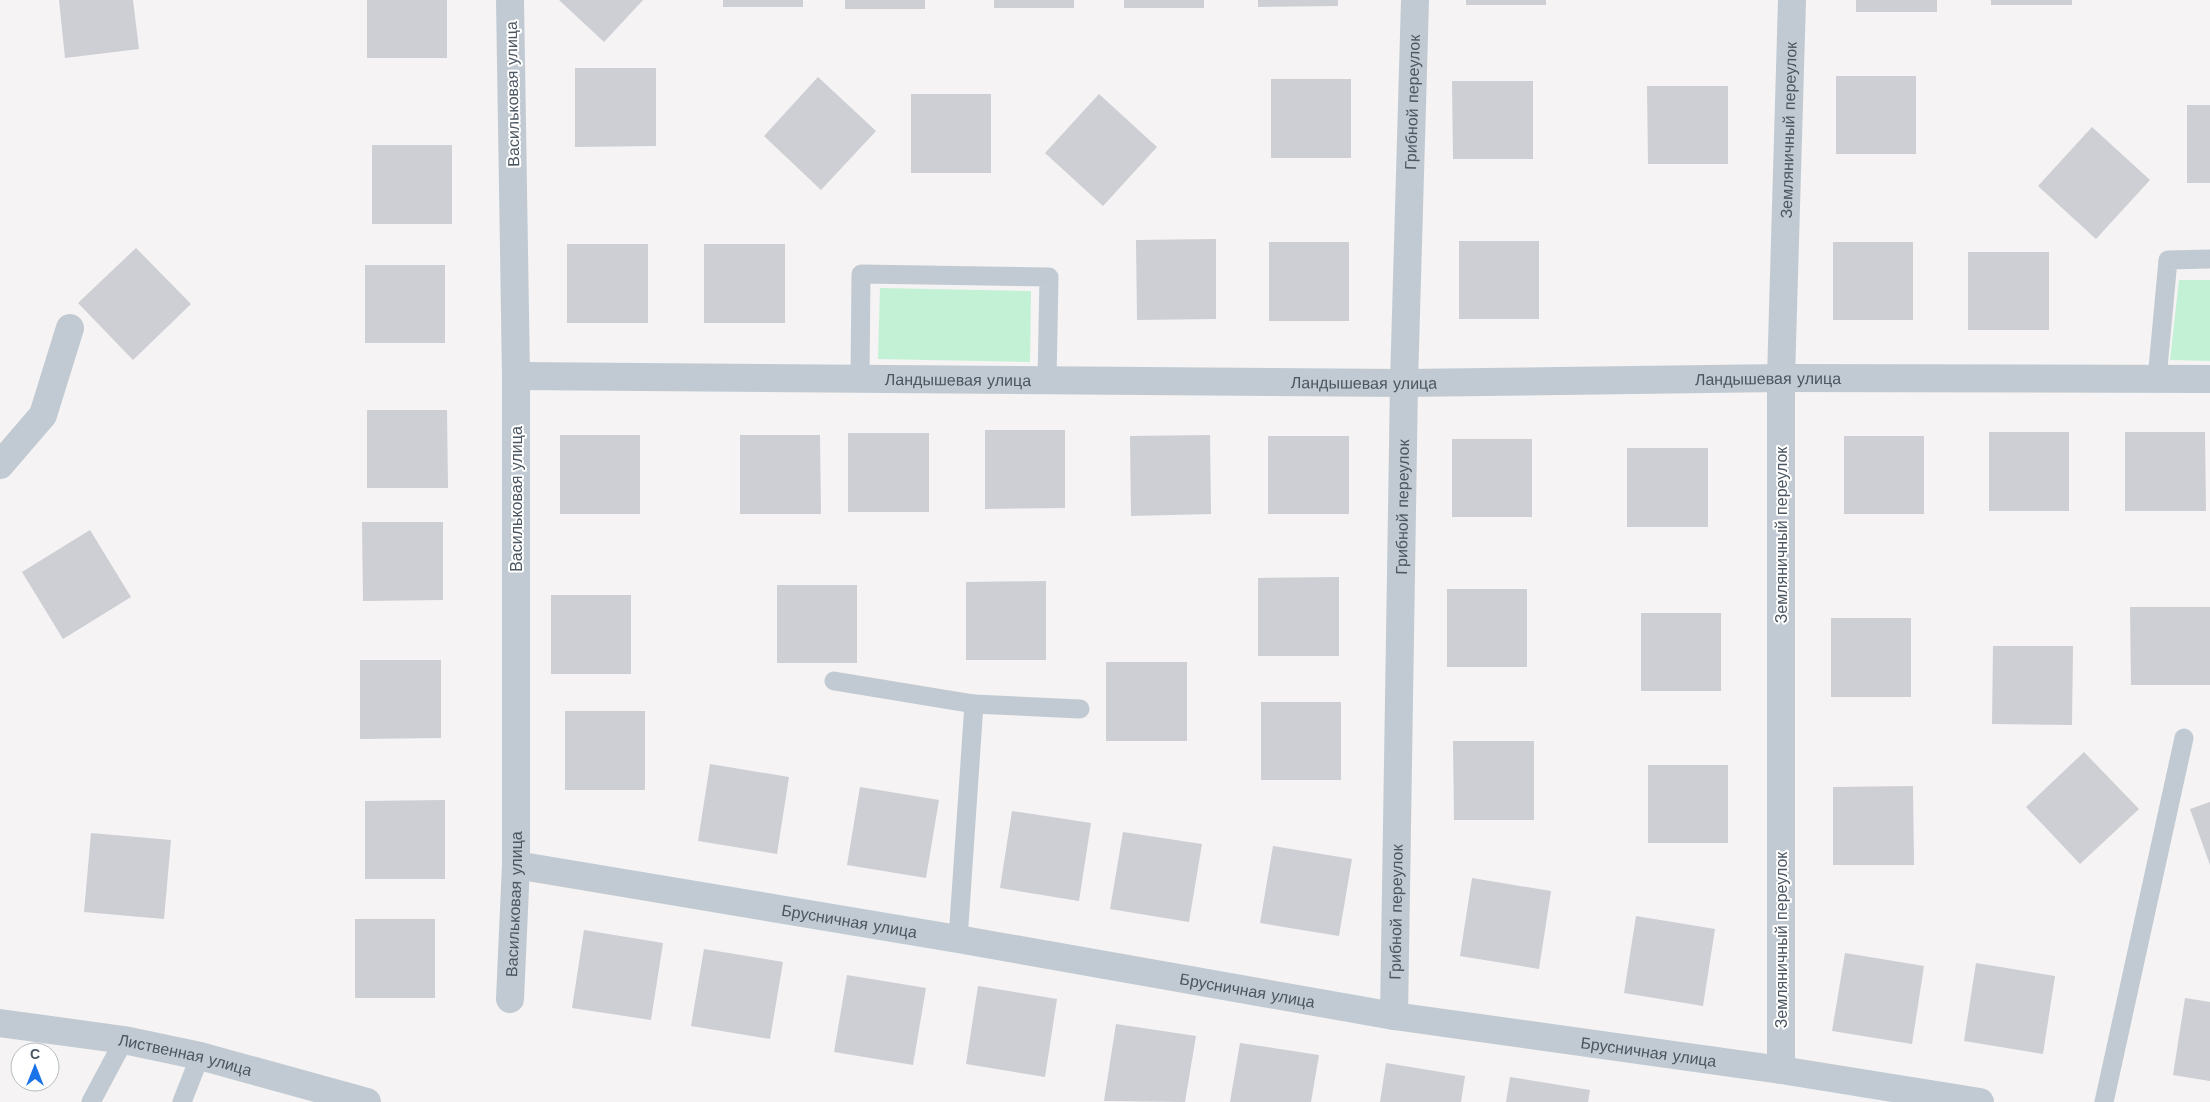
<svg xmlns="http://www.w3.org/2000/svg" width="2210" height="1102" font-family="'Work Sans',sans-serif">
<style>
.green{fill:#c3f1d5}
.building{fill:#cdcfd5}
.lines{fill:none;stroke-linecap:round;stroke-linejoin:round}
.lane{stroke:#c1cad2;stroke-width:19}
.street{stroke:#c1cad2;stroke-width:28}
.labels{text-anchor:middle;stroke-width:4;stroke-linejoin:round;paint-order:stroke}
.street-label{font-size:16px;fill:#4a5661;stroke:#fff}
</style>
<rect width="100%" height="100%" fill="#f5f3f3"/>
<g class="green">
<polygon points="2179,280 2210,280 2210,361 2170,360"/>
<polygon points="880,288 1031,291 1030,362 878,359"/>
</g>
<g class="building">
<polygon points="59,0 133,0 139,49 65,58"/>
<rect x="367" y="0" width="80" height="58"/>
<polygon points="559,0 643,0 604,42"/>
<rect x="723" y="0" width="80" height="7"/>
<rect x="845" y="0" width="80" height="9"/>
<rect x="994" y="0" width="80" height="8"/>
<rect x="1124" y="0" width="80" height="8"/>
<polygon points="1258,0 1338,0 1338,6 1258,7"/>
<rect x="1466" y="0" width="80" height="5"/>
<rect x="1856" y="0" width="81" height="12"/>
<rect x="1991" y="0" width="81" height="5"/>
<polygon points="575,68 656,68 656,146 575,147"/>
<rect x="1836" y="76" width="80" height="78"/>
<polygon points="818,77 876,131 821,190 764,136"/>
<rect x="1271" y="79" width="80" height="79"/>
<polygon points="1452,81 1533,81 1533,159 1453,159"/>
<polygon points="1647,86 1728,86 1728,164 1648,164"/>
<rect x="911" y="94" width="80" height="79"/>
<polygon points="1099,94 1157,147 1103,206 1045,153"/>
<rect x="2187" y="105" width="23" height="78"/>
<polygon points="2092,127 2150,180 2096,239 2038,186"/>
<rect x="372" y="145" width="80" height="79"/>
<polygon points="1216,239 1216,319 1137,320 1136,240"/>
<rect x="1459" y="241" width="80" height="78"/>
<rect x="1269" y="242" width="80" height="79"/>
<rect x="1833" y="242" width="80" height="78"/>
<rect x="567" y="244" width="81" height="79"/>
<rect x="704" y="244" width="81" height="79"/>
<polygon points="136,248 191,304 133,360 78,303"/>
<rect x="1968" y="252" width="81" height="78"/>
<rect x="365" y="265" width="80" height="78"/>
<polygon points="367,410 447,410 448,488 367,488"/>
<polygon points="985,430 1065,430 1065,508 985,509"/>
<rect x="1989" y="432" width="80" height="79"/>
<polygon points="2125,432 2205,432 2206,511 2125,511"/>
<rect x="848" y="433" width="81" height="79"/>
<rect x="560" y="435" width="80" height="79"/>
<polygon points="740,435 820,435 821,514 740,514"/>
<polygon points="1210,435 1211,514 1131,516 1130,436"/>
<rect x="1268" y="436" width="81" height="78"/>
<rect x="1844" y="436" width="80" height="78"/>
<rect x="1452" y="439" width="80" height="78"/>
<rect x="1627" y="448" width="81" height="79"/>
<polygon points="362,522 443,522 443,600 363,601"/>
<polygon points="90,530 131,597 63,639 22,572"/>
<polygon points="1339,577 1339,656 1258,656 1258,578"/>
<polygon points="1046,581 1046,660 966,660 966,582"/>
<rect x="777" y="585" width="80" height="78"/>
<rect x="1447" y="589" width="80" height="78"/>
<rect x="551" y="595" width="80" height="79"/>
<polygon points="2130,607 2210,607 2210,685 2131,685"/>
<rect x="1641" y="613" width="80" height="78"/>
<rect x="1831" y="618" width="80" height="79"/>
<polygon points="1993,646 2073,646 2072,725 1992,724"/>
<polygon points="360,660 441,660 441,738 360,739"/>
<rect x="1106" y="662" width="81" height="79"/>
<rect x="1261" y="702" width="80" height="78"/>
<rect x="565" y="711" width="80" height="79"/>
<polygon points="1453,741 1534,741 1534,820 1454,820"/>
<polygon points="2084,752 2139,809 2080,864 2026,807"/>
<polygon points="710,764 789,777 777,854 698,841"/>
<rect x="1648" y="765" width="80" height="78"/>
<polygon points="1913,786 1914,865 1833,865 1833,787"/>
<polygon points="860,787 939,800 926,878 847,865"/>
<polygon points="445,800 445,879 365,879 365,801"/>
<polygon points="2210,802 2210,865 2190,809"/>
<polygon points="1012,811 1091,823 1079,901 1000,888"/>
<polygon points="1123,832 1202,844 1189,922 1110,909"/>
<polygon points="91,833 171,840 164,919 84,912"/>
<polygon points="1273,846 1352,859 1339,936 1260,923"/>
<polygon points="1472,878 1551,891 1539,969 1460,956"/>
<polygon points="1636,916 1715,929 1703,1006 1624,993"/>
<rect x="355" y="919" width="80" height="79"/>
<polygon points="584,930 663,943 651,1020 572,1008"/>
<polygon points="704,949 783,962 770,1039 691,1026"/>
<polygon points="1845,953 1924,966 1912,1044 1832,1031"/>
<polygon points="1976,963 2055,976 2043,1054 1964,1041"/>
<polygon points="847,975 926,988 913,1065 834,1052"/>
<polygon points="978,986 1057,999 1045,1077 966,1064"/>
<polygon points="2185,998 2210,1002 2210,1081 2173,1075"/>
<polygon points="1116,1024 1196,1036 1185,1102 1104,1101"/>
<polygon points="1240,1043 1319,1055 1311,1102 1230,1102"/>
<polygon points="1386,1063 1465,1076 1461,1102 1380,1102"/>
<polygon points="1510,1077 1590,1090 1588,1102 1506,1102"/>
</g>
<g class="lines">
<g class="lane">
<polyline points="860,379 861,274 1049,277 1047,380"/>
<polyline points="2157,379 2168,260 2210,259"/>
<polyline points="834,681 974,704 1080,709"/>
<polyline points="958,939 974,704"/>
<polyline points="91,1102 124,1040"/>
<polyline points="182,1102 200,1056"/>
<polyline points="2104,1102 2184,738"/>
</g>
<g class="street">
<path id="s1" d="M516,376L1404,383L1781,378L2210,379"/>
<polyline points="0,465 43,415 70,328"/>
<path id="s2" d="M516,865L958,939L1394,1016L1781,1070L1980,1102"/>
<path id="s3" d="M510,999L516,865V376L510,0"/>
<path id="s4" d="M1394,1016L1404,383L1415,0"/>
<path id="s5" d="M0,1023L124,1040L200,1056L367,1102"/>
<path id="s6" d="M1781,1070V378L1792,0"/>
</g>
</g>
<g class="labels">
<g class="street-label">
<text transform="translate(512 94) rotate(-91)" y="6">Васильковая улица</text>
<text dy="6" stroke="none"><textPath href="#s4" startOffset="914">Грибной переулок</textPath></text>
<text dy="6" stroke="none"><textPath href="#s6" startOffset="940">Земляничный переулок</textPath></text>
<text dy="6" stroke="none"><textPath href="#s1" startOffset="1252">Ландышевая улица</textPath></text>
<text dy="6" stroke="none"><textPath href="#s1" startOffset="442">Ландышевая улица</textPath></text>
<text dy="6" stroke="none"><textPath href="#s1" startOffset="848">Ландышевая улица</textPath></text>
<text transform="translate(516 499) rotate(-90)" y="6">Васильковая улица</text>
<text dy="6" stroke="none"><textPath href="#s4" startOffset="509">Грибной переулок</textPath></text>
<text transform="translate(1781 535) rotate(-90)" y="6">Земляничный переулок</text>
<text dy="6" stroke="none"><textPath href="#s3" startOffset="95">Васильковая улица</textPath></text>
<text dy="6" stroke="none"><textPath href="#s4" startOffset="104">Грибной переулок</textPath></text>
<text dy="6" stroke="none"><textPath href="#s2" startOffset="338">Брусничная улица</textPath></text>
<text transform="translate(1781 940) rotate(-90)" y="6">Земляничный переулок</text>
<text dy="6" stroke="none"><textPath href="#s2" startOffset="742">Брусничная улица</textPath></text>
<text dy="6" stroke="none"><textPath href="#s2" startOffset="1148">Брусничная улица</textPath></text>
<text dy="6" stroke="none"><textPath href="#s5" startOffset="188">Лиственная улица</textPath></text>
</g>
</g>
<g transform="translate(35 1067)"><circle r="24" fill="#ffffff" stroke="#b7bbc0"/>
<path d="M0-4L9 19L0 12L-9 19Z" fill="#1a73e8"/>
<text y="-8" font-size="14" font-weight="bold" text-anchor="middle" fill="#4a5661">С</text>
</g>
</svg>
